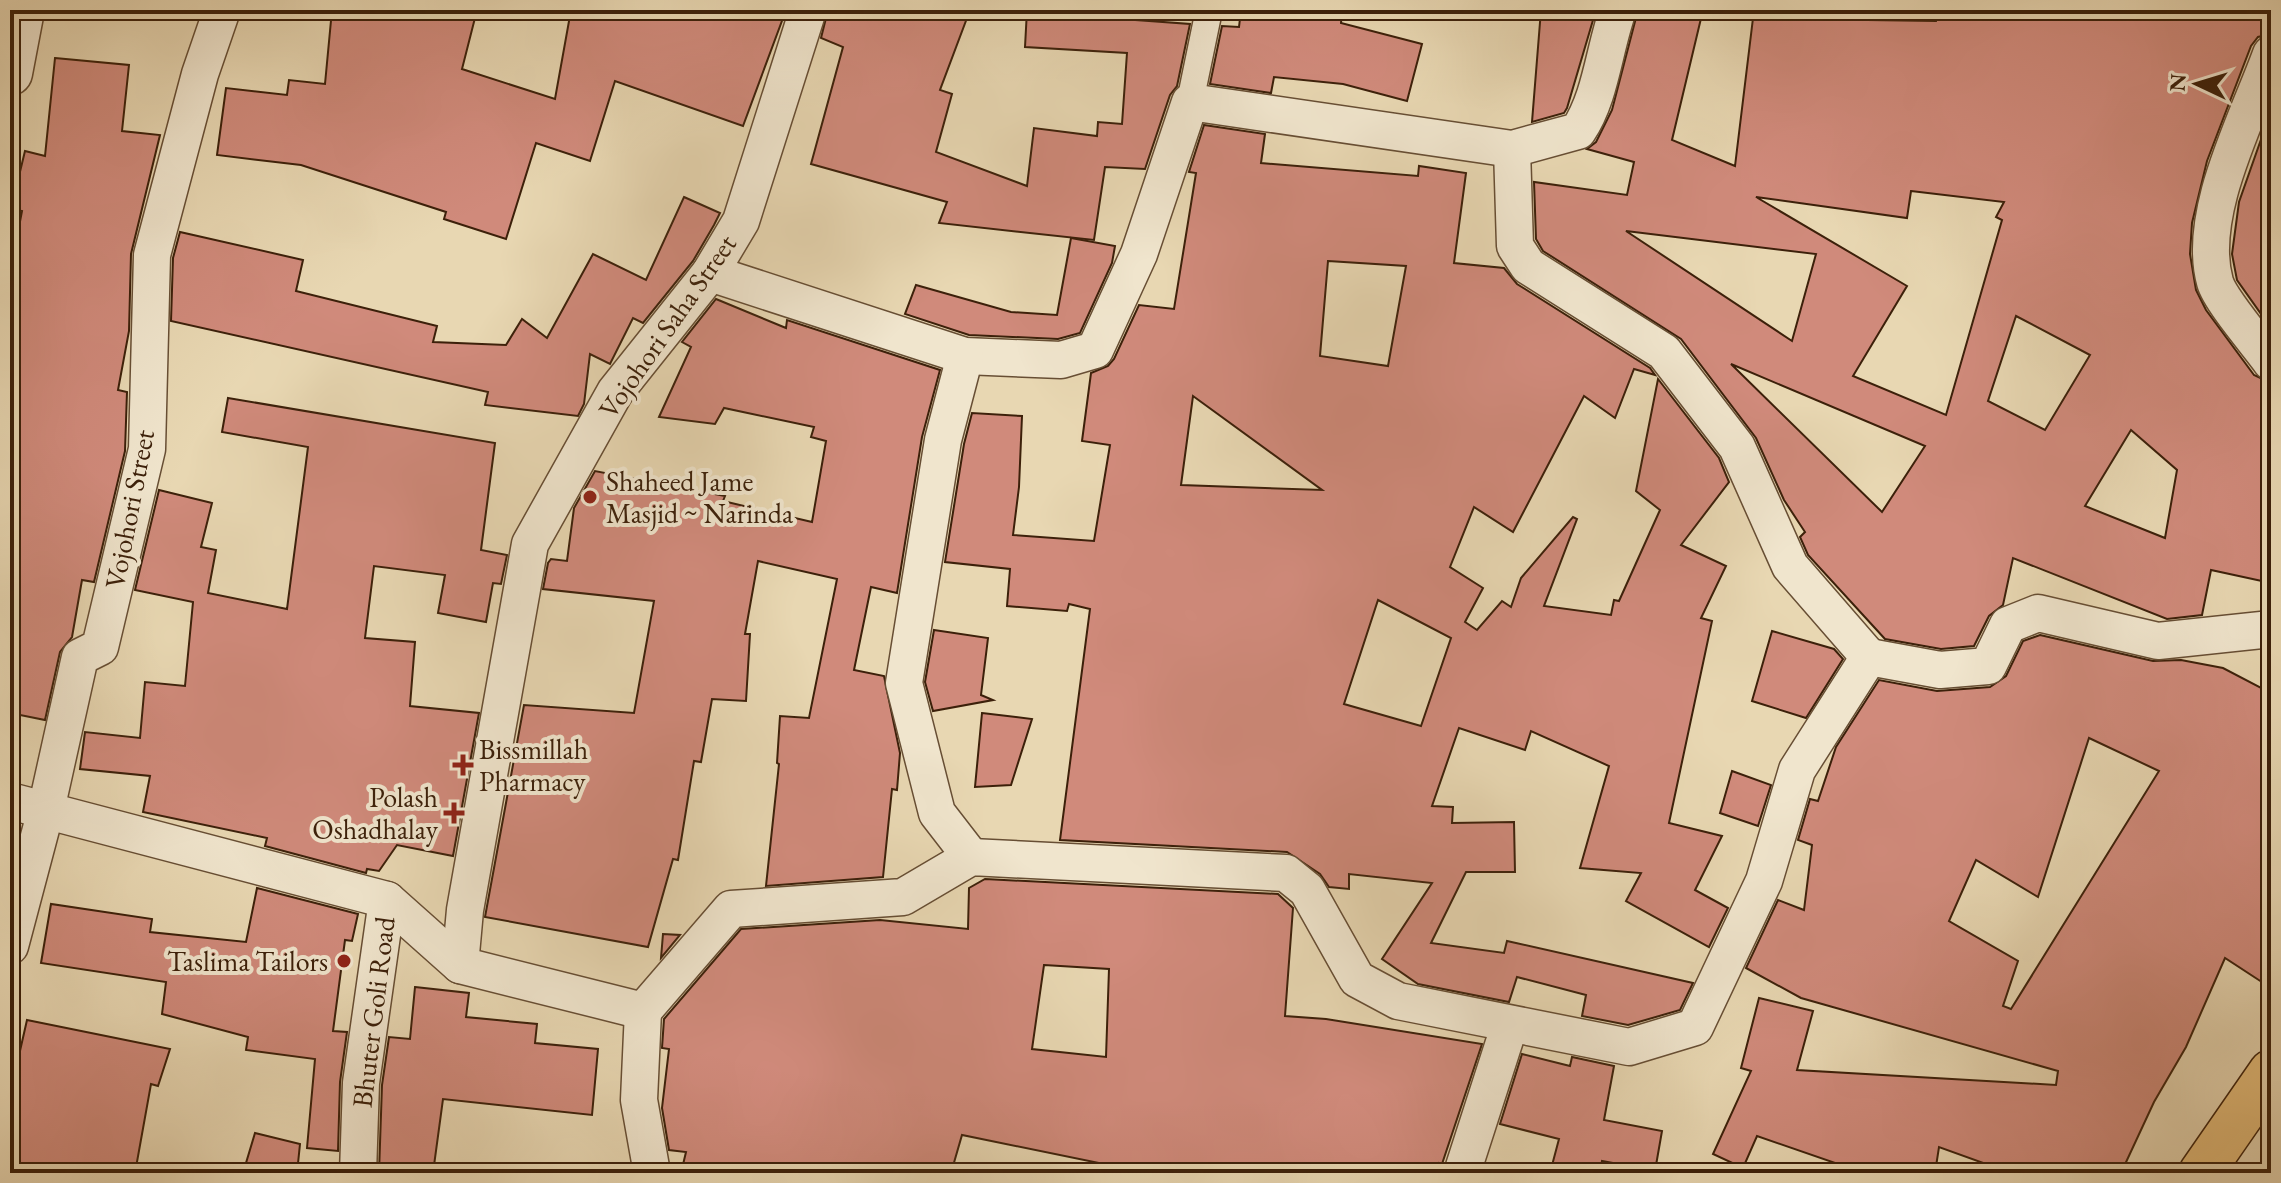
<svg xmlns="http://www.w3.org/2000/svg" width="2281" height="1183" font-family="'EB Garamond',serif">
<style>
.building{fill:#d08a7b;stroke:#3c200a;stroke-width:2;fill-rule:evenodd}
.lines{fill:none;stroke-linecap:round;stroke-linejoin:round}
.pedestrian-casing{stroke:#674e34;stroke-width:29}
.minor-casing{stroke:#674e34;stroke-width:39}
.tertiary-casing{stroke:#674e34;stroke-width:47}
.primary-casing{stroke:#3c200a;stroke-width:47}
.pedestrian{stroke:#f0e5cd;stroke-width:26}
.minor{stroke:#f0e5cd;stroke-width:36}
.tertiary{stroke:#f0e5cd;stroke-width:44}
.primary{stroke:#e4bc79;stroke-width:44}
.poi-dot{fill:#8f2418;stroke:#f0e5cd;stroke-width:3}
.labels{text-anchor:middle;stroke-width:8;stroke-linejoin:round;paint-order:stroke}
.street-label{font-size:28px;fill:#3c200a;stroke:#f0e5cd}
.poi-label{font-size:28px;fill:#3c200a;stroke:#f0e5cd;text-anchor:start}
</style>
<rect width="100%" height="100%" fill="#e8d7b2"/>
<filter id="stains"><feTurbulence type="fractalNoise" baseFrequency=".0025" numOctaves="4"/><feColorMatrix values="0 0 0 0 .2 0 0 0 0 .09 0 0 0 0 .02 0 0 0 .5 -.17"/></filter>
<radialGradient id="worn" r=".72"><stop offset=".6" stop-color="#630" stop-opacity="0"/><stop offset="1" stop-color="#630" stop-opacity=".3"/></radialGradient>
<g class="building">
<polygon points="332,10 477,10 462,69 555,99 571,10 786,10 743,126 615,81 590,161 536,143 506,239 444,219 446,212 301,165 217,155 226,88 287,95 289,80 325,84"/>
<polygon points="828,10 970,10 940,90 952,94 936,152 1027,186 1034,128 1097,136 1098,122 1122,124 1127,53 1025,47 1027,10 1095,10 1095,17 1190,24 1177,86 1170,95 1145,169 1105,167 1094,240 939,223 947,202 811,164 843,47 821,38"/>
<polygon points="1241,10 1342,12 1341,23 1422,44 1407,101 1343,84 1274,77 1271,93 1210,84 1222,26 1239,27"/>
<polygon points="1541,10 1596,10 1567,108 1564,113 1532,122"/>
<path d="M1638,10H1703L1672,140L1735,166L1754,10H1869L1868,20L1936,21L1938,10H2271V34L2258,37L2251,46L2207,161L2192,223L2190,254L2196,290L2206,310L2254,375L2271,383V583L2211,570L2202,615L2167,619L2013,558L2003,605L1989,616L1974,646L1941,649L1885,639L1808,555L1800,537L1805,532L1784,500L1756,438L1681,339L1543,251L1536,239L1534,182L1627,195L1634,162L1587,149L1596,142L1612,110ZM1911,191L2004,202L1996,217L2002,220L1946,415L1853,376L1907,286L1756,197L1907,218ZM1626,231L1816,254L1792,341ZM2016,316L2090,355L2045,430L1988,401ZM1731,364L1925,446L1882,512ZM2131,430L2177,470L2165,538L2085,506Z"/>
<polygon points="55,58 129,65 122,131 160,135 131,254 129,331 118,390 127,392 125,451 94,582 82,580 72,637 60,652 45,720 10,713 10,274 22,211 11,209 25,151 45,156"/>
<polygon points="2271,111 2271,328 2237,280 2232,254 2239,202"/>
<path d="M1204,125L1265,134L1261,163L1418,176L1419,166L1466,173L1454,263L1504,268L1517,284L1650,368L1655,375L1634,369L1615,418L1584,396L1513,532L1474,507L1450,567L1483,588L1465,622L1477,630L1502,601L1511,607L1521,578L1573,517L1577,519L1544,606L1611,615L1614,600L1619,601L1660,510L1636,491L1658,379L1719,458L1729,482L1681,545L1726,566L1701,618L1712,621L1669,823L1722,836L1695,890L1728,908L1709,947L1626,901L1641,873L1580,868L1609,766L1531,731L1525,750L1459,728L1432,806L1453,807L1452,823L1514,822L1515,872H1466L1431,943L1504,953L1507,941L1693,983L1680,1010L1628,1025L1582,1016L1586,995L1517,977L1509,1002L1418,984L1382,959L1432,883L1349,874V889L1329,887L1320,874L1287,852L1060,840L1090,609L1069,604L1067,611L1007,606L1010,569L945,562L964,444L972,413L1022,416L1019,487L1013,535L1094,541L1110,445L1082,441L1091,373L1108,366L1114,359L1139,305L1174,309L1196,173L1189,172ZM1328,261L1406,266L1388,366L1320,356ZM1193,396L1322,490L1181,485ZM1378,600L1451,638L1421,726L1344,704Z"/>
<polygon points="684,197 720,213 714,225 693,261 643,323 633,318 610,364 590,354 584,404 578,416 485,405 488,392 171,321 173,258 180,232 303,260 296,291 437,326 433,342 506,345 522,319 547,338 593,254 646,280"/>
<polygon points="1071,238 1115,246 1112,263 1080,333 1058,339 969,335 905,314 916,285 1011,312 1057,315"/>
<polygon points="716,299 786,328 787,320 940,370 922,437 897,593 871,587 854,670 884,676 900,753 897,790 892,789 883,877 766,886 779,764 777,763 780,716 809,718 837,579 758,561 745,634 750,634 746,701 712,699 701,762 694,761 678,860 673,859 648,947 485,917 524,705 634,713 654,601 543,589 548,563 551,559 567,561 574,508 595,471 725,496 723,501 812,522 826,441 811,437 814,427 724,408 715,424 659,417 691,347 682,342"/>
<polygon points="228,398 495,443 481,550 507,555 501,584 493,583 486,622 438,613 445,575 374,566 365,638 415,642 410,706 479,713 453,856 397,845 379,871 367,869 366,873 265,846 267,838 143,812 150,776 80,769 85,732 140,738 145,682 185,686 193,602 135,590 159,490 212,503 201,547 216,550 208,593 287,609 308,447 222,432"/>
<polygon points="934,630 988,638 981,695 993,700 933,711 925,682"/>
<polygon points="1772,631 1834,649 1843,659 1806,718 1752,701"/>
<path d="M2040,635L2153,661L2181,660L2223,668L2271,693V988L2225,958L2186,1047L2154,1102L2121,1173H2011L1939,1147L1935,1173H1864L1757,1136L1743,1168L1713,1154L1751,1071L1741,1068L1759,998L1813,1011L1797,1070L2056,1085L2058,1071L1801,998L1746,968L1778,900L1804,910L1812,845L1798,840L1810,799L1818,801L1836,747L1879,680L1937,691L1990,687L2006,676L2023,641ZM2089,738L2159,771L2011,1009L2003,1006L2018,961L1949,921L1976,860L2038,897Z"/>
<polygon points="982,713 1032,719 1011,785 975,787"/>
<polygon points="1732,771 1771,785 1758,826 1720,813"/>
<path d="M985,879L1278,894L1293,908L1285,1016L1326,1019L1482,1044L1442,1164L1439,1163L1436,1173H1097L1099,1163L962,1135L951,1173H681L686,1152L669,1150L662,1108L669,1049L662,1048L664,1019L741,929L880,920L968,929L969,888ZM1044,965L1109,969L1106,1057L1032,1049Z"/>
<polygon points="257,888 358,914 352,941 345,940 333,1031 347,1032 340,1082 338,1151 307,1148 315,1059 246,1050 248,1037 162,1014 166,982 41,963 51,904 152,919 150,932 246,942"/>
<polygon points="663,934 680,935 661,958"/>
<polygon points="415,987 469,993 466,1017 537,1024 535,1043 598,1049 592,1115 443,1099 433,1173 379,1173 382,1085 389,1037 410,1039"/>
<polygon points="27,1020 170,1049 158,1086 151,1084 135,1173 49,1173 10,1166 10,1138 17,1102 10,1100 10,1095"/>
<polygon points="1522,1054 1570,1066 1572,1057 1614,1066 1604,1120 1662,1131 1655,1171 1602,1161 1600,1173 1550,1173 1559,1139 1500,1124"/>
<polygon points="255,1133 300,1144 297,1173 243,1173"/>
</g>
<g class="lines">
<g class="pedestrian-casing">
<polyline id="pedestrian" points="1190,102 1209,10"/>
</g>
<g class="minor-casing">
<g id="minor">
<path d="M2271,54C2248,118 2196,214 2215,282C2220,300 2259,345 2271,362"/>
<polyline points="1512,149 1515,246 1528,266 1664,352 1737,447 1790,566 1869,657"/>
<path d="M710,273L965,356L1061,360L1095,350L1139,254L1190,102L1512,149L1578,131C1601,97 1604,49 1618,10"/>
<polyline points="965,356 943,440 904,683 937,813 971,857"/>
<polyline points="1869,657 1940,670 1988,666 2008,625 2038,613 2158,641 2271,629"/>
<polyline points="10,801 387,900 460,965 643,1011 731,909 903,897 971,857 1286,873 1307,890 1357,979 1398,1001 1629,1047 1695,1027 1764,881 1797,770 1869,657"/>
<polyline points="10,946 46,810 80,657 100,647 147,449 152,255 200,74 222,10"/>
<polyline points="460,965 465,910 530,544 615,392 710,273 741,221 808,10"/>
<polyline points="643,1011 639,1100 652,1173"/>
<polyline points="358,1173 361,1083 387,900"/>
<polyline points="1462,1173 1510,1024"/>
</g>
</g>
<g class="tertiary-casing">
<polyline id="tertiary" points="10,73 22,10"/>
</g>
<g class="primary-casing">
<polyline id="primary" points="2201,1173 2271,1072"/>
</g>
<use href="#pedestrian" class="pedestrian"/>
<use href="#minor" class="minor"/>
<use href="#tertiary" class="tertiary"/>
<use href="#primary" class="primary"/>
</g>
<g class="poi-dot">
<circle cx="590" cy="497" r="8"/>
<path d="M459 753h8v8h8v8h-8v8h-8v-8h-8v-8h8z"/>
<path d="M450 801h8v8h8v8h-8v8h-8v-8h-8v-8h8z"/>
<circle cx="344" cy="961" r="8"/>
</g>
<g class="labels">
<g class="street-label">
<text transform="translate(667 326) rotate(-55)" y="10">Vojohori Saha Street</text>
<text transform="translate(129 509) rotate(-79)" y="10">Vojohori Street</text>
<text transform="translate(373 1012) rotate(-83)" y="10">Bhuter Goli Road</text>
</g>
<g class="poi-label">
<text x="606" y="491">Shaheed Jame<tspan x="606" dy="32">Masjid ~ Narinda</tspan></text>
<text x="479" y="759">Bissmillah<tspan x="479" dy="32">Pharmacy</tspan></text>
<text x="438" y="807" text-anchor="end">Polash<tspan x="438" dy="32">Oshadhalay</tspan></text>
<text x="328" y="971" text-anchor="end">Taslima Tailors</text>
</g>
</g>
<rect width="2281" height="1183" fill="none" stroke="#e8d7b2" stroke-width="40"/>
<rect x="12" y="12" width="2257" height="1159" fill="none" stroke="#3c200a" stroke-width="4"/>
<rect x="20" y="20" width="2241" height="1143" fill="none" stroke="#3c200a" stroke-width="2"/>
<g transform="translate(2197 84) rotate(274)" stroke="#f0e5cd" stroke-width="6" paint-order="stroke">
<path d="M0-6L14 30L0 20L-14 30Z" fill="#3c200a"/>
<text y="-12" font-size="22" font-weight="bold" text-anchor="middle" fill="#3c200a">N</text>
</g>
<rect width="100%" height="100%" filter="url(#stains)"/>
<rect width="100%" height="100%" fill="url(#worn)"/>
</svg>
